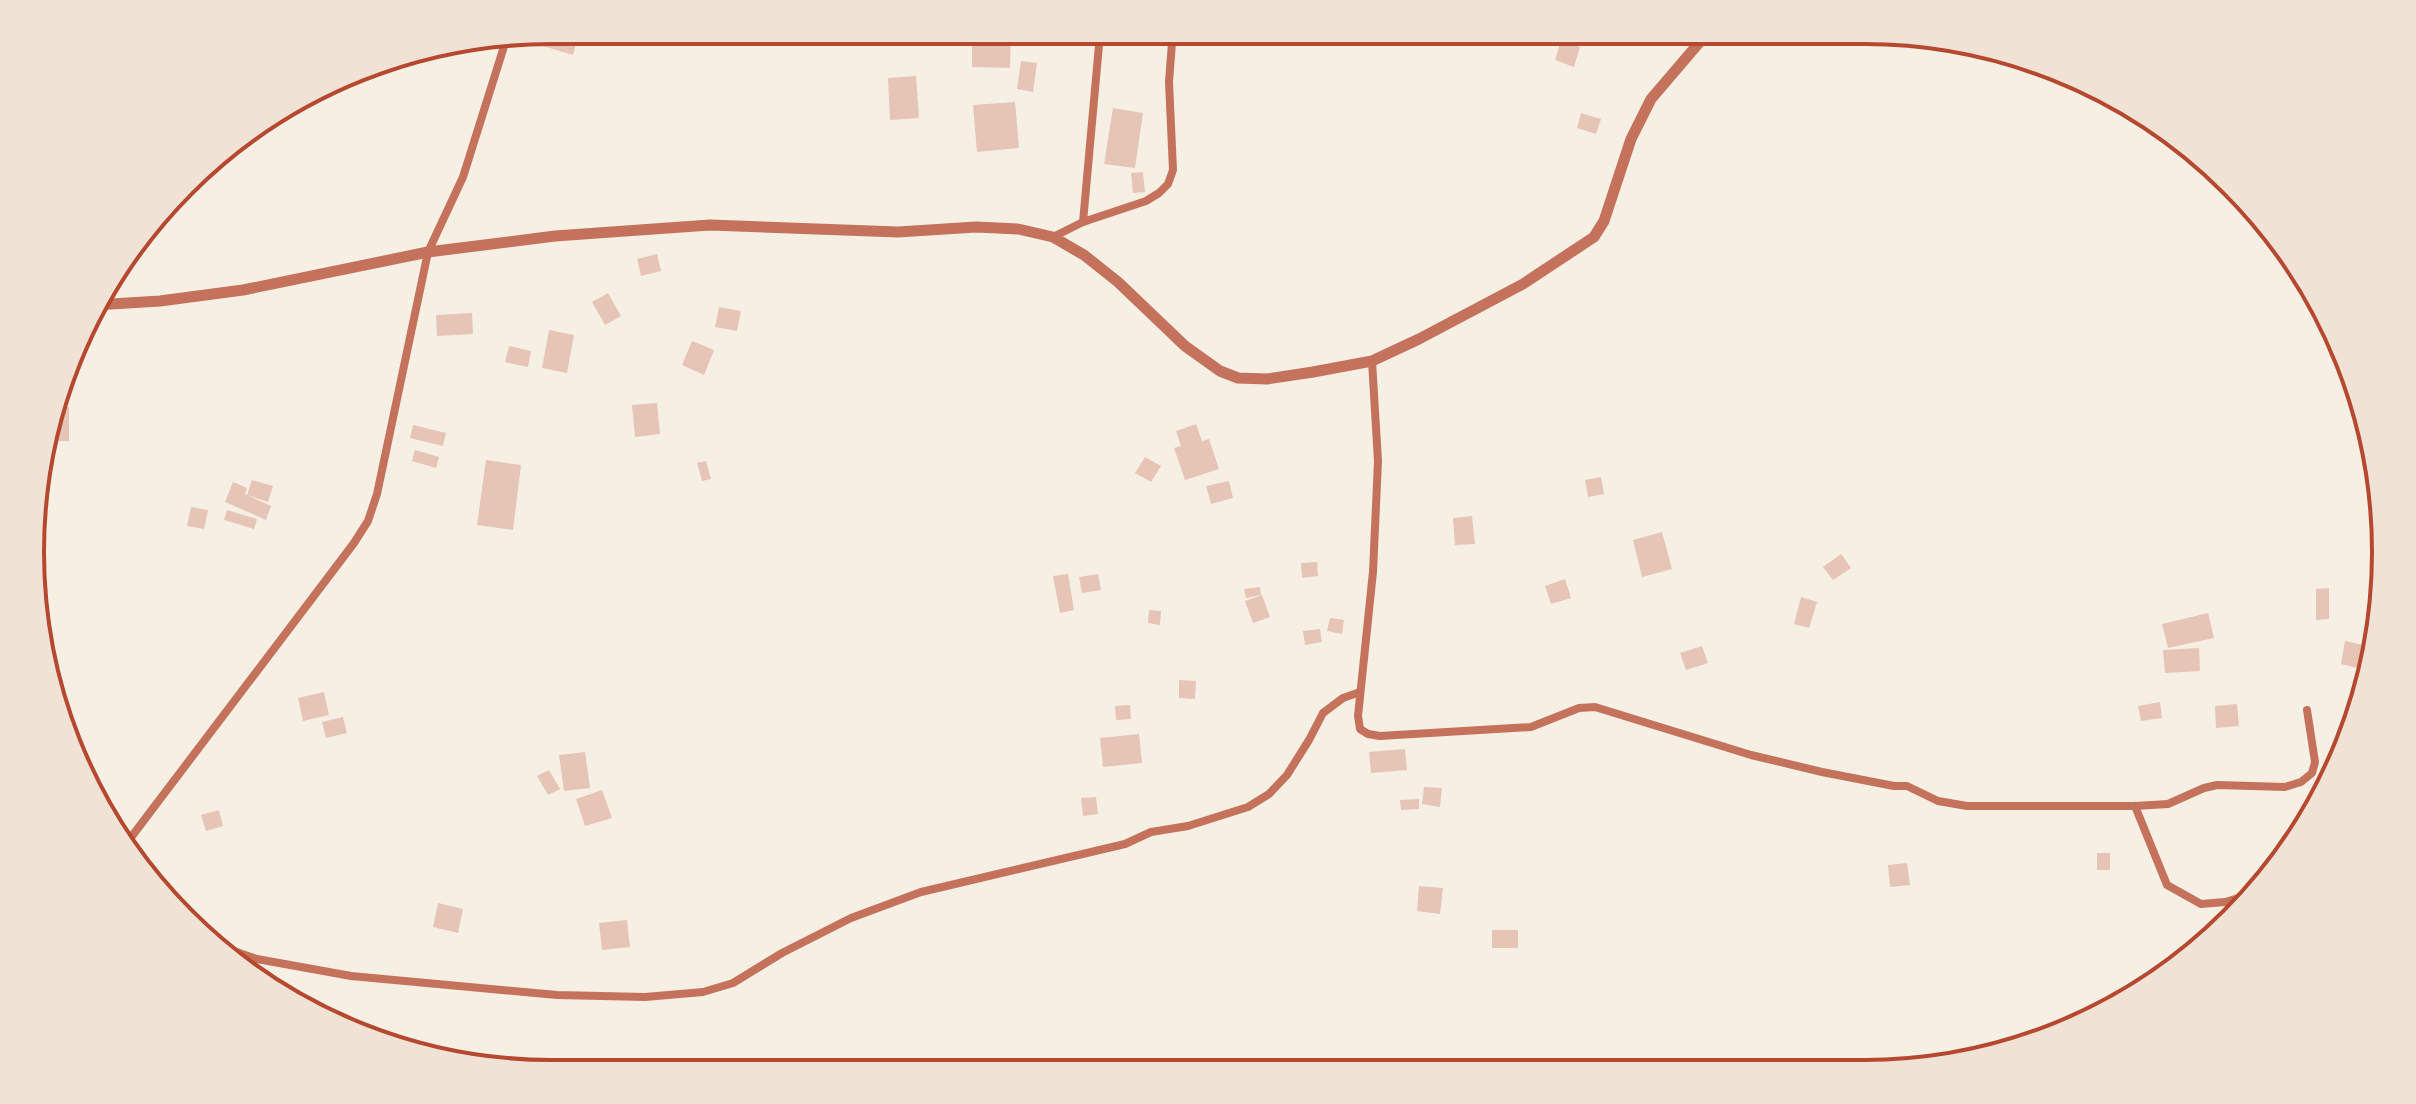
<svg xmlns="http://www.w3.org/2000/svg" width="2416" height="1104" font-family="'Public Sans',sans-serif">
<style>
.building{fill:#e6c5b7}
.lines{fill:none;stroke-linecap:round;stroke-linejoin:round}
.minor{stroke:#c5725c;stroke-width:8}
.tertiary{stroke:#c5725c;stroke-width:11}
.rim{fill:none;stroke:#b5482f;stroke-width:4}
</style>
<rect width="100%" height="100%" fill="#f6efe4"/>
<g class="building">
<polygon points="565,30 579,33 573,55 543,46 547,31"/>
<polygon points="972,31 1011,32 1010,68 972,67"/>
<polygon points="1561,41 1580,47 1574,67 1555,60"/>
<polygon points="1021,61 1037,63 1033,92 1017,89"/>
<polygon points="916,76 919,118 890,120 888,78"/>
<polygon points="1015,102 1019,148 977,152 973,105"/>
<polygon points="1113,108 1143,113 1135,168 1104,164"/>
<polygon points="1581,113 1601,119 1596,134 1577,128"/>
<polygon points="1143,172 1145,192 1133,193 1131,173"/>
<polygon points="657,254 661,271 641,276 637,259"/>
<polygon points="608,293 621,316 605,325 592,302"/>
<polygon points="719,307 741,311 737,331 715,327"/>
<polygon points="472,313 473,334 437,336 436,315"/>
<polygon points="549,330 574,335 567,373 542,368"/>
<polygon points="692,341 714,350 704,375 682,365"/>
<polygon points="509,346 531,351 528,367 505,362"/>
<polygon points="657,403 660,434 635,437 632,405"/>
<polygon points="56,407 69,407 69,441 43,441"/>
<polygon points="1196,424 1202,441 1209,439 1219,469 1185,480 1174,448 1181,446 1176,431"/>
<polygon points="413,425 446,433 443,446 410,438"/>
<polygon points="415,450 439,457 436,468 412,461"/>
<polygon points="1145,457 1161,466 1151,482 1135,473"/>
<polygon points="486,460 521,465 513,530 477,525"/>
<polygon points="706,461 711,479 702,481 697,463"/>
<polygon points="1601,477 1604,494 1588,497 1585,480"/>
<polygon points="252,480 273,486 268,502 247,495"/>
<polygon points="1229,481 1233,498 1211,504 1206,486"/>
<polygon points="233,482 247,488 245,494 271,506 266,520 225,502"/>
<polygon points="191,507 208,510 204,529 187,526"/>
<polygon points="227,510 257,519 254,529 224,520"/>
<polygon points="1472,516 1475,544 1455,545 1453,518"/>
<polygon points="1662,532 1672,569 1642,577 1633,540"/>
<polygon points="1841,554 1851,568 1833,580 1823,567"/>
<polygon points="1317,562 1318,576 1302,578 1301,563"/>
<polygon points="1068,574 1074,610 1060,613 1053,576"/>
<polygon points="1098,574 1101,590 1082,593 1079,577"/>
<polygon points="1565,579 1571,598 1551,604 1545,586"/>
<polygon points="1260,587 1261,595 1246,598 1244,589"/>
<polygon points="2329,588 2329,619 2316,620 2316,589"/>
<polygon points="1262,595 1270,617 1253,623 1245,601"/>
<polygon points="1801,597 1817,602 1809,628 1794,624"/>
<polygon points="1149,610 1161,611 1160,625 1148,623"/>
<polygon points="2208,613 2214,638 2168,648 2162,624"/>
<polygon points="1330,618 1344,620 1342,634 1327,631"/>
<polygon points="1320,629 1322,642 1305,645 1303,631"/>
<polygon points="2345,641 2377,648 2371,671 2341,664"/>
<polygon points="1702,646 1708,663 1686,670 1680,653"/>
<polygon points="2199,648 2200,671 2165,673 2163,650"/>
<polygon points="1179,680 1196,681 1195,699 1179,698"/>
<polygon points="324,692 329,715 303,721 298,698"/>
<polygon points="2160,702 2162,718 2141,721 2138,706"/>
<polygon points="2237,704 2239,726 2216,728 2215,706"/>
<polygon points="1130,705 1131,719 1116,720 1115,706"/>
<polygon points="343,717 347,733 326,738 322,722"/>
<polygon points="1139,734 1142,763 1103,767 1100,738"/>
<polygon points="1405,749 1407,770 1371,773 1369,752"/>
<polygon points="585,752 590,788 564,791 559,755"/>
<polygon points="549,770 560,789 548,795 537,776"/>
<polygon points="1424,787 1442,788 1440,807 1422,804"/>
<polygon points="602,790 612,818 585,826 576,799"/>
<polygon points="1096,797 1098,814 1083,816 1081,798"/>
<polygon points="1419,799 1419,809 1401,810 1400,800"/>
<polygon points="219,810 223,826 206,831 201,815"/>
<rect x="2097" y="853" width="13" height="17"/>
<polygon points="1907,863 1910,885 1890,887 1888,865"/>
<polygon points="1419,886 1443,888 1440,914 1417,911"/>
<polygon points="438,903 463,909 458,933 433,927"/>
<polygon points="627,920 630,947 602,950 599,923"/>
<rect x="1492" y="930" width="26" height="18"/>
</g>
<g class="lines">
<g class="minor">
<polyline points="1083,222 1100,34"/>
<polyline points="1053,237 1083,222 1146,201 1159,193 1168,184 1173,170 1169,82 1173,30"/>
<polyline points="1372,361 1378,461 1373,572 1358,716 1360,729 1368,734 1380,736 1531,727 1579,708 1595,707 1751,755 1822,772 1894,786 1907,786 1938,801 1967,806 2135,806 2168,804 2204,788 2217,785 2285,787 2301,782 2312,773 2315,762 2307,710"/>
<polyline points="2135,806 2167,885 2201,904 2225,902 2255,893"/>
<polyline points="126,844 354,543 368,521 377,494 428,252 463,177 507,37"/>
<polyline points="205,941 257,959 351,976 557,995 645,997 703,992 733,983 782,953 851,918 921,892 1125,844 1151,832 1188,826 1248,807 1269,794 1287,775 1309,740 1323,713 1343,698 1360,692"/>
</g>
<polyline class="tertiary" points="95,305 160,301 243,290 428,252 555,236 710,225 898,232 976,227 1018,229 1053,237 1084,255 1118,282 1185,346 1220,371 1238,378 1267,379 1313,372 1372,361 1419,339 1523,284 1594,237 1604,221 1631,139 1651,99 1710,30"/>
</g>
<path d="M0 0H2416V1104H0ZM552 44H1864A508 508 0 0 1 2372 552V552A508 508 0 0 1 1864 1060H552A508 508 0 0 1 44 552V552A508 508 0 0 1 552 44Z" fill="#f1e2d6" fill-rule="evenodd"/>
<path class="rim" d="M552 44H1864A508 508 0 0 1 2372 552V552A508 508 0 0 1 1864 1060H552A508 508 0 0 1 44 552V552A508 508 0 0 1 552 44Z"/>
</svg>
